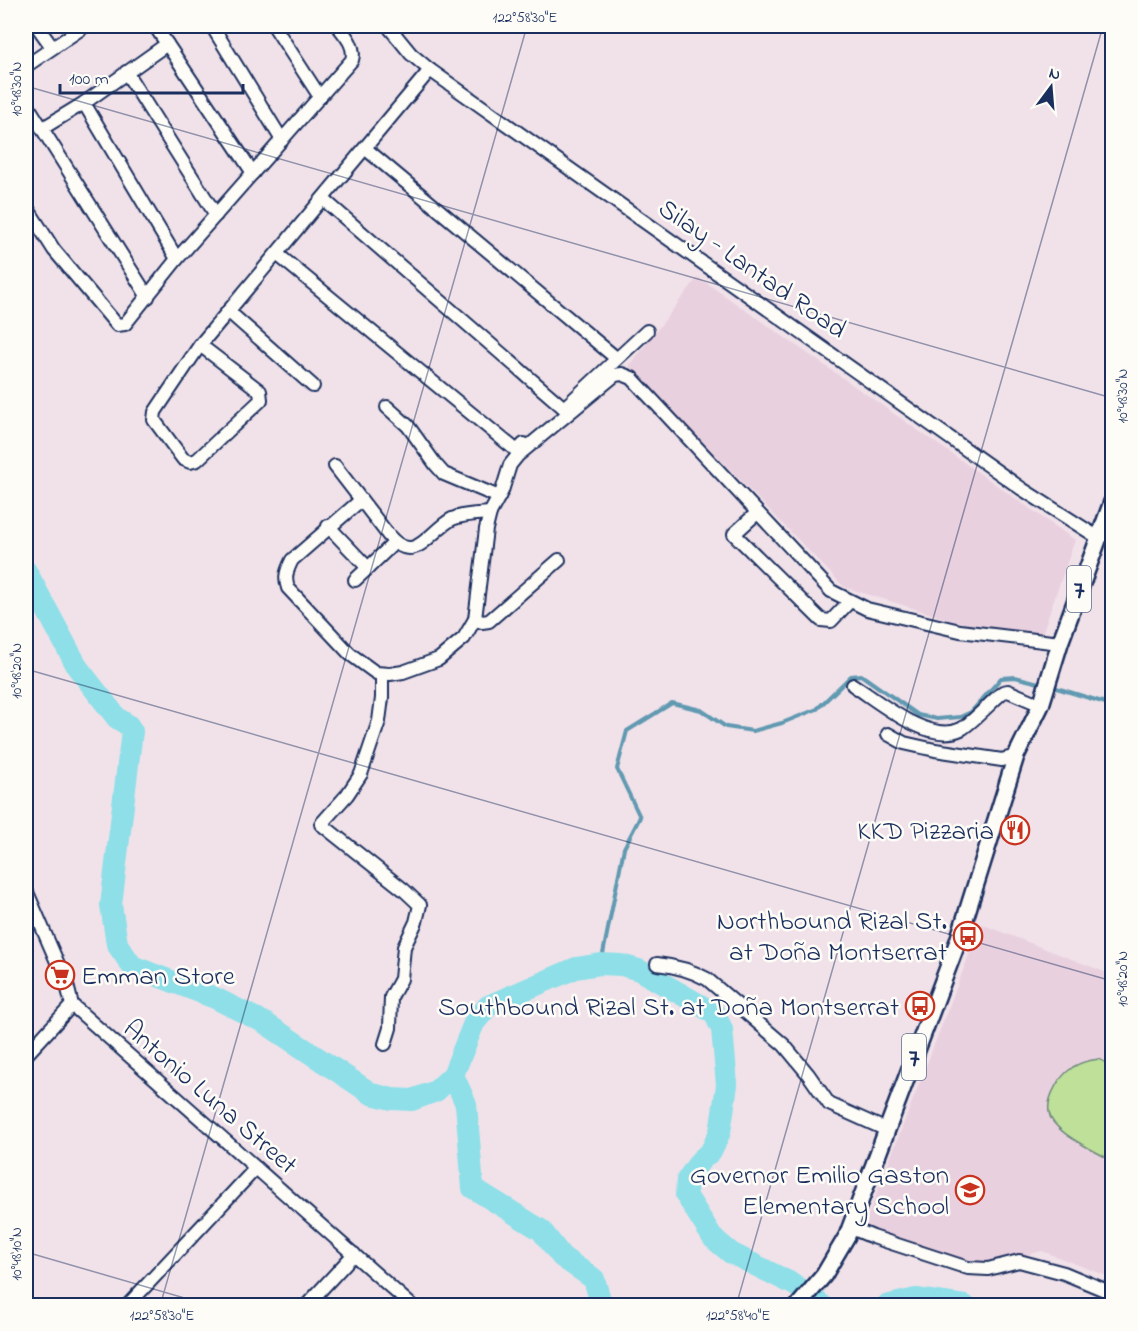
<svg xmlns="http://www.w3.org/2000/svg" width="1138" height="1331" font-family="'Indie Flower',sans-serif">
<style>
.built{fill:#e9d0df}
.green{fill:#bee099;stroke:#6c887c;stroke-width:1.5}
.lines{fill:none;stroke-linecap:round;stroke-linejoin:round}
.stream{stroke:#6099b1;stroke-width:4}
.river{stroke:#8edfe8;stroke-width:22}
.minor-casing{stroke:#1b2f5e;stroke-width:16}
.major-casing{stroke:#1b2f5e;stroke-width:20}
.minor{stroke:#fdfcf7;stroke-width:12}
.major{stroke:#fdfcf7;stroke-width:15}
.ticks{fill:none;stroke:#1b2f5e;stroke-width:1.5;stroke-opacity:0.45}
.labels{text-anchor:middle;stroke-width:5;stroke-linejoin:round;paint-order:stroke}
.shield{fill:#fdfcf7;stroke:#5f6c8c;stroke-width:1.5}
.shield-label{font-size:26px;font-weight:bold;fill:#1b2f5e}
.street-label{font-size:27px;fill:#1b2f5e;stroke:#fdfcf7}
.poi-label{font-size:27px;fill:#1b2f5e;stroke:#fdfcf7;text-anchor:end}
.neatline{fill:none;stroke:#1b2f5e;stroke-width:2}
.ticks-label{font-size:15px;text-anchor:middle;fill:#1b2f5e}
</style>
<rect width="100%" height="100%" fill="#f1e2e9"/>
<filter id="ink" filterUnits="userSpaceOnUse"><feTurbulence type="fractalNoise" baseFrequency=".0167" numOctaves="2"/><feDisplacementMap in="SourceGraphic" scale="12" xChannelSelector="R" yChannelSelector="G"/><feConvolveMatrix kernelMatrix="1 2 1 2 8 2 1 2 1" color-interpolation-filters="sRGB"/></filter>
<g filter="url(#ink)">
<g class="built">
<polygon points="698,277 1075,540 1042,634 957,622 844,587 629,366"/>
<polygon points="981,924 1110,974 1112,971 1112,1278 1042,1251 977,1267 872,1232 865,1223"/>
</g>
<path class="green" d="M1099,1059L1112,1066V1161C1094,1150 1068,1140 1054,1123C1040,1106 1057,1078 1073,1067C1081,1062 1090,1060 1099,1059Z"/>
<g class="lines">
<g class="stream">
<polyline points="1050,686 1112,705"/>
<polyline points="601,964 624,848 640,817 617,769 627,731 672,703 701,710 726,727 753,731 782,723 817,709 851,676 861,675 918,715 937,719 960,717 971,712 1001,678 1015,677 1043,684"/>
</g>
<g class="river">
<polyline points="26,571 78,668 117,718 128,725 132,731 111,905 117,944 132,966 215,998 265,1023 372,1094 392,1099 412,1100 436,1091 453,1075 474,1023 488,1006 576,968 601,964 621,965 639,970 714,1013 722,1029 727,1085 720,1132 711,1151 700,1161 687,1180 686,1195 713,1238 731,1253 795,1285 823,1306"/>
<polyline points="453,1075 466,1104 473,1188 541,1230 562,1257 594,1279 602,1306"/>
<polyline points="886,1306 916,1299 965,1306"/>
</g>
<g class="minor-casing">
<g id="minor">
<polyline points="37,26 52,47"/>
<polyline points="155,26 253,173"/>
<polyline points="212,26 282,140"/>
<polyline points="274,26 320,97"/>
<polyline points="388,26 411,54 430,70 1022,489 1099,538"/>
<polyline points="26,66 85,26"/>
<polyline points="126,72 216,215"/>
<polyline points="26,103 148,297"/>
<polyline points="84,103 177,259"/>
<polyline points="43,128 84,103 167,44"/>
<polyline points="366,149 616,358"/>
<polyline points="323,199 564,408"/>
<path d="M26,206L54,250L117,325L125,324L177,259L352,60C356,47 346,36 338,26"/>
<polyline points="277,254 517,451 524,444"/>
<polyline points="228,311 313,386"/>
<polyline points="200,345 260,391 261,400 197,460 190,462 183,459 154,420 155,412 200,345 430,70"/>
<polyline points="387,407 408,426 436,465 444,474 499,497"/>
<polyline points="564,408 647,331"/>
<path d="M335,466L389,536C415,566 428,532 452,519C463,514 478,514 490,513"/>
<path d="M361,500L292,560C287,570 284,577 288,588L350,654L376,673L390,674L403,672L439,659L464,638L475,619L486,529L490,513L502,491L510,465L518,455L615,375L622,374L632,378L831,591L867,609L960,631L1060,643"/>
<polyline points="757,513 734,534 821,620 831,621 850,601"/>
<polyline points="328,526 368,568 394,543"/>
<polyline points="355,580 368,568"/>
<polyline points="475,619 482,622 489,621 559,560"/>
<polyline points="382,674 382,698 379,721 361,774 347,795 321,824 404,890 420,905 416,922 404,947 401,979 391,997 390,1028 385,1044"/>
<path d="M853,685C878,701 929,745 961,729C971,724 993,700 1003,692L1008,691L1041,705"/>
<polyline points="888,734 904,743 935,750 1002,760 1016,756"/>
<polyline points="26,890 67,985 72,1005 412,1306"/>
<path d="M657,964C675,966 691,970 707,979L784,1045L808,1074L829,1104L887,1130"/>
<polyline points="26,1055 72,1005"/>
<polyline points="849,1227 873,1237 968,1268 988,1269 1019,1261 1064,1273 1112,1293"/>
<polyline points="26,1305 26,1306"/>
<polyline points="127,1306 256,1168"/>
<polyline points="306,1306 354,1254"/>
</g>
</g>
<g class="major-casing">
<polyline id="major" points="798,1306 824,1275 847,1236 958,941 1016,756 1041,705 1060,643 1112,502"/>
</g>
<use href="#minor" class="minor"/>
<use href="#major" class="major"/>
</g>
</g>
<path class="ticks" d="M26,86L1112,398M26,669L1112,981M26,1252L212,1306M160,1306L527,26M736,1306L1103,26"/>
<defs>
<g id="restaurant-ring" transform="scale(1.5)"><circle r="9.5" fill="#fdfcf7" stroke="#c8321e" stroke-width="1.5"/><path d="M-5-6h1v4h1v-4h1v4h1v-4h1v5L-1.5 .5V6h-2V.5L-5-1ZM5-6V6H3V1.5H1.5Q1.5-4 5-6Z" fill="#c8321e"/></g>
<g id="bus-ring" transform="scale(1.5)"><circle r="9.5" fill="#fdfcf7" stroke="#c8321e" stroke-width="1.5"/><path d="M-5-6H5V4H4V6H2V4H-2V6H-4V4H-5ZM-3.5-4V0h7V-4ZM-3.5 1.2v1.5H-2V1.2ZM2 1.2v1.5H3.5V1.2Z" fill="#c8321e"/></g>
<g id="supermarket-ring" transform="scale(1.5)"><circle r="9.5" fill="#fdfcf7" stroke="#c8321e" stroke-width="1.5"/><path d="M-6-5.5h2.5l.6 2H6L4.5 2H-2.5L-4.4-4H-6ZM-1.5 3.2a1.3 1.3 0 1 0 .1 0ZM3 3.2a1.3 1.3 0 1 0 .1 0Z" fill="#c8321e"/></g>
<g id="school-ring" transform="scale(1.5)"><circle r="9.5" fill="#fdfcf7" stroke="#c8321e" stroke-width="1.5"/><path d="M0-5L7-2L0 1L-7-2ZM-4 1L0 2.5L4 1V4Q0 6-4 4Z" fill="#c8321e"/></g>
</defs>
<g fill-rule="evenodd">
<use href="#restaurant-ring" x="1015" y="830"/>
<use href="#bus-ring" x="968" y="936"/>
<use href="#supermarket-ring" x="60" y="975"/>
<use href="#bus-ring" x="920" y="1006"/>
<use href="#school-ring" x="970" y="1190"/>
</g>
<g class="labels">
<g class="shield">
<rect x="1067" y="566" width="24" height="46" rx="4.5"/>
<rect x="902" y="1034" width="24" height="46" rx="4.5"/>
</g>
<g class="shield-label">
<text x="1079" y="598">7</text>
<text x="914" y="1066">7</text>
</g>
<g class="street-label">
<text transform="translate(753 268) rotate(35)" y="9">Silay - Lantad Road</text>
<text transform="translate(211 1096) rotate(41)" y="9">Antonio Luna Street</text>
</g>
<g class="poi-label">
<text x="994" y="839">KKD Pizzaria</text>
<text x="947" y="929">Northbound Rizal St.<tspan x="947" dy="31">at Doña Montserrat</tspan></text>
<text x="81" y="984" text-anchor="start">Emman Store</text>
<text x="899" y="1015">Southbound Rizal St. at Doña Montserrat</text>
<text x="949" y="1183">Governor Emilio Gaston<tspan x="949" dy="31">Elementary School</tspan></text>
</g>
</g>
<rect width="1138" height="1331" fill="none" stroke="#fdfcf7" stroke-width="66"/>
<g transform="translate(1051 87) rotate(16)" stroke="#fdfcf7" stroke-width="4.5" paint-order="stroke">
<path d="M0-4.5L10 22L0 15L-10 22Z" fill="#1b2f5e"/>
<text y="-9" font-size="16" font-weight="bold" text-anchor="middle" fill="#1b2f5e">N</text>
</g>
<path d="M60 84v9h183v-9" fill="none" stroke="#1b2f5e" stroke-width="3"/>
<text x="69" y="84" font-size="18" fill="#1b2f5e" stroke="#fdfcf7" stroke-width="4.5" paint-order="stroke">100 m</text>
<rect x="33" y="33" width="1072" height="1265" class="neatline"/>
<g class="ticks-label">
<text x="525" y="22">122°58'30"E</text>
<text transform="translate(16 89) rotate(-90)" y="5">10°48'30"N</text>
<text transform="translate(1122 396) rotate(-90)" y="5">10°48'30"N</text>
<text transform="translate(16 671) rotate(-90)" y="5">10°48'20"N</text>
<text transform="translate(1122 979) rotate(-90)" y="5">10°48'20"N</text>
<text transform="translate(16 1254) rotate(-90)" y="5">10°48'10"N</text>
<text x="162" y="1320">122°58'30"E</text>
<text x="738" y="1320">122°58'40"E</text>
</g>
</svg>
